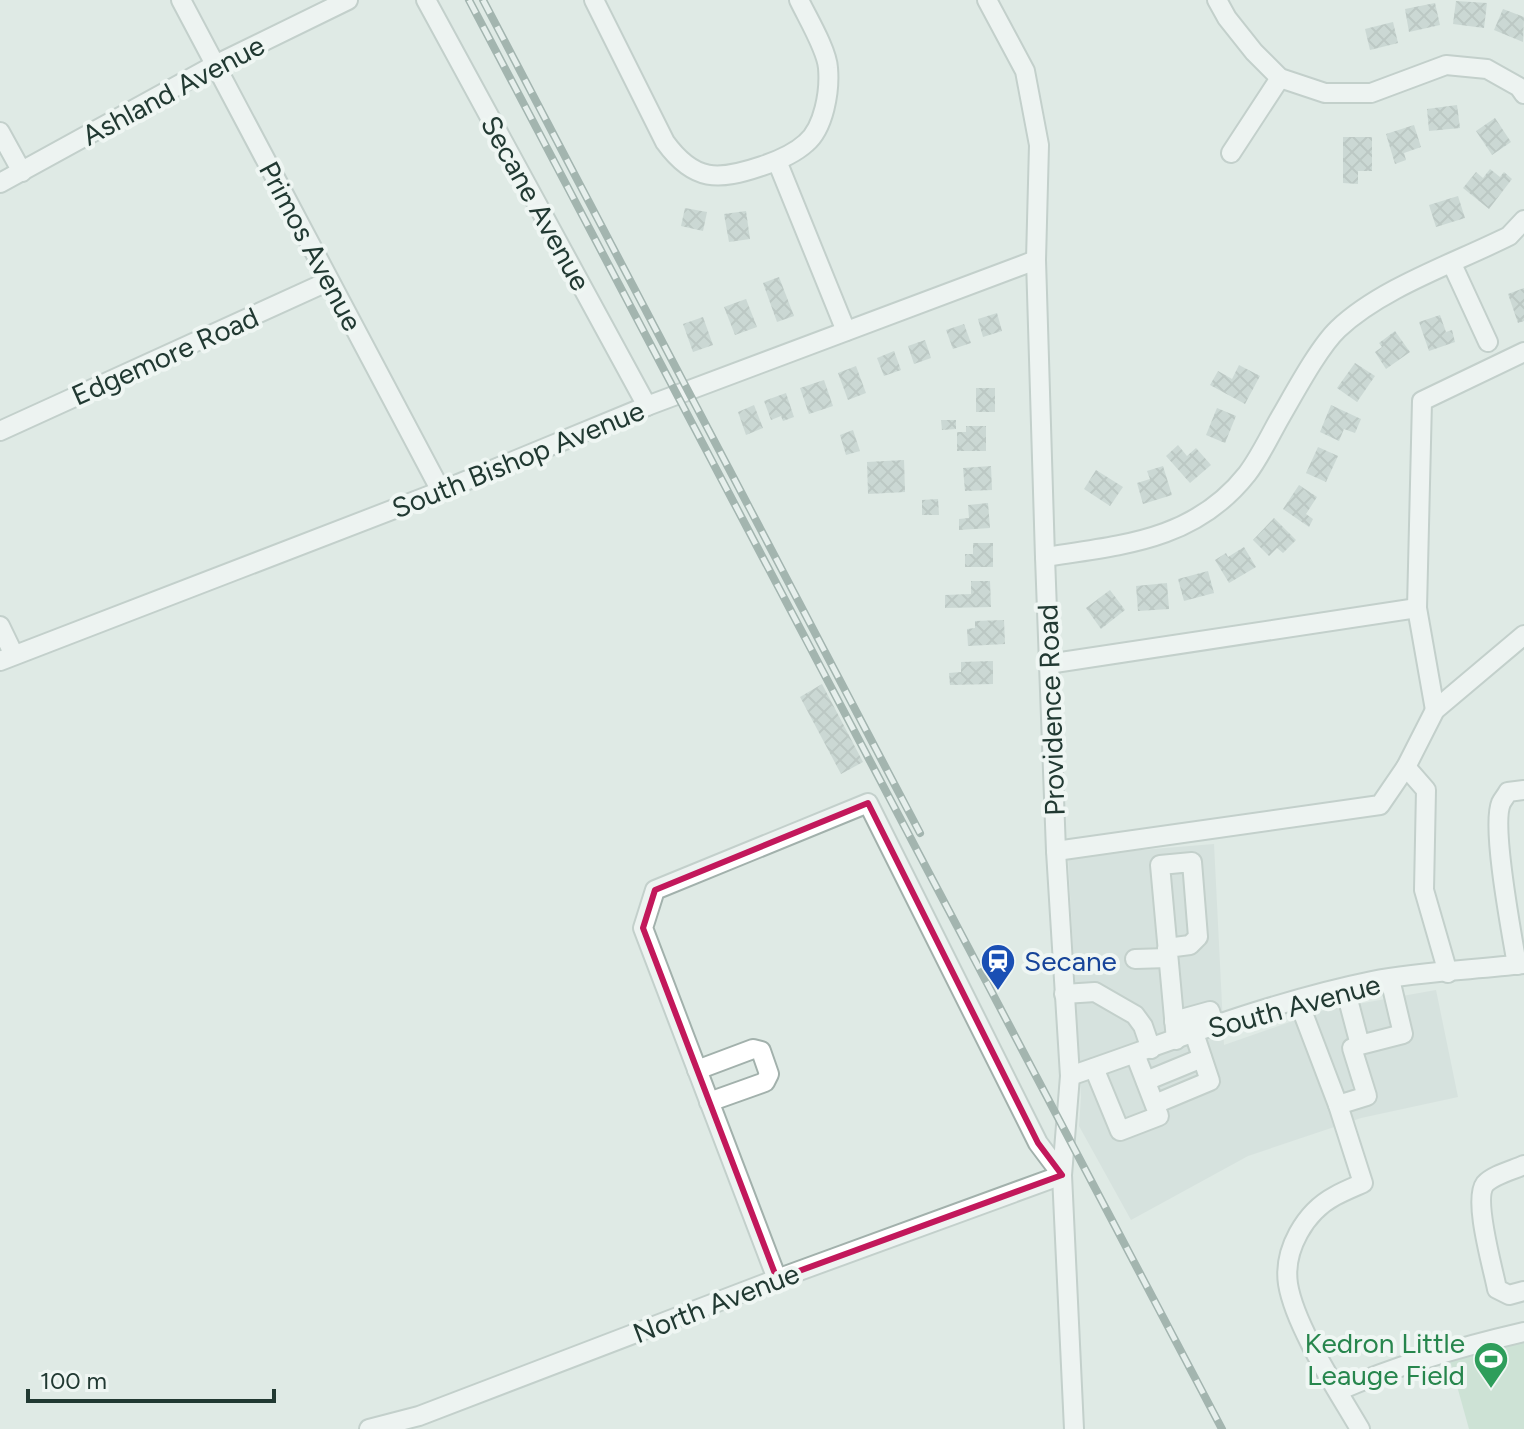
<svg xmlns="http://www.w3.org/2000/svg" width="1524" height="1429" font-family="Figtree,sans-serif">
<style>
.built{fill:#cdd9d4}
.green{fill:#b8dac2}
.building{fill:url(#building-cross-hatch)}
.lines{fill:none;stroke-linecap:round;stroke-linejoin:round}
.minor-casing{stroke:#a2b1ac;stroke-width:22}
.minor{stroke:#fff;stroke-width:18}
.rail-casing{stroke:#5b756e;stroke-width:8}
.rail{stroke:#eff6f3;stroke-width:5;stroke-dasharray:15;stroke-linecap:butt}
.marked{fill:none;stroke:#c2185b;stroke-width:6;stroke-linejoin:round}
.labels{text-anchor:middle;stroke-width:8;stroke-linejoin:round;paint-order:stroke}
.street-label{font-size:28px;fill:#213932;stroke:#eff6f3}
.transit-label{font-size:28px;fill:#164399;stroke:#eff6f3;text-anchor:start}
.leisure-label{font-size:28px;fill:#27864d;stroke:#eff6f3;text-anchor:end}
</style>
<defs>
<pattern id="building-cross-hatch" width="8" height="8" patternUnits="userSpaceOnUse" patternTransform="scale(2)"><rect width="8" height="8" fill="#b4c4be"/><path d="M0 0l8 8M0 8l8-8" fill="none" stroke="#92a09b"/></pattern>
</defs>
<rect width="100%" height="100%" fill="#dfeae5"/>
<polygon class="built" points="1214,844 1224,1045 1324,1010 1436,990 1458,1097 1361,1118 1248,1156 1131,1220 1079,1126 1081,1097 1068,856"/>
<polygon class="green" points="1524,1332 1524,1429 1469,1429 1447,1350"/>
<g class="building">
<polygon points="1456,1 1487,3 1484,28 1453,24"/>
<polygon points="1435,3 1440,25 1409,32 1405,9"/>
<polygon points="1503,9 1524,17 1523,42 1494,30"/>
<polygon points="1393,22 1398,43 1370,50 1365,29"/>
<polygon points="1457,105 1460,128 1429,131 1427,109"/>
<polygon points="1495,118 1511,142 1492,155 1476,131"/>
<polygon points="1414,125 1421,147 1404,153 1406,160 1395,164 1386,134"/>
<polygon points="1343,137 1372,137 1372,171 1358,171 1358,184 1343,183"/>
<polygon points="1490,169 1500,177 1504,172 1512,179 1489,209 1463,188 1476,172 1483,178"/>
<polygon points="1458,196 1465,218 1436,227 1429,205"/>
<polygon points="685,208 707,212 703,231 681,226"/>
<polygon points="746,211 750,239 729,242 724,214"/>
<polygon points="779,277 794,316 777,322 763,283"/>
<polygon points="1524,288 1524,321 1518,323 1508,294"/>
<polygon points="746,299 757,327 735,335 724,307"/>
<polygon points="997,313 1002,331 983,337 978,319"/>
<polygon points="1440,315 1446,332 1452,330 1455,342 1429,351 1419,322"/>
<polygon points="703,317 713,345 693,352 683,324"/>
<polygon points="964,324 971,343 953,349 946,330"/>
<polygon points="1395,331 1410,352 1386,369 1375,352 1382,347 1379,343"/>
<polygon points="925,340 931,358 914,364 908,346"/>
<polygon points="894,351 901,370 884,376 877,358"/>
<polygon points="1355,363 1375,376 1357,402 1337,388"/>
<polygon points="1239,365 1260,376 1245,404 1210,385 1218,371 1232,379"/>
<polygon points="856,366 866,393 848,400 838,373"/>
<polygon points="824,380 833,406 809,414 800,388"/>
<rect x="976" y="388" width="19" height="24"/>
<polygon points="786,393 794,417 783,421 781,416 771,420 764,401"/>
<polygon points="754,405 763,428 746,435 738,412"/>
<polygon points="1331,405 1361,419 1355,433 1344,429 1339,441 1320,432"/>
<polygon points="1217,408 1236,416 1225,443 1206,435"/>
<polygon points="941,420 956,420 956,429 942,430"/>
<polygon points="966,426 986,426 986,451 957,451 957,432 966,432"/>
<polygon points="853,430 860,451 846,455 840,435"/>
<polygon points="1178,445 1187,456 1196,448 1211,465 1190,483 1166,456"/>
<polygon points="1318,447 1338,456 1326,482 1306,473"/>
<polygon points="904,460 905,492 868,494 867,462"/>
<polygon points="991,466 992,490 965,491 963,468"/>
<polygon points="1163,466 1172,495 1143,504 1137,483 1150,479 1147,471"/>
<polygon points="1096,470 1123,487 1110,506 1084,489"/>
<polygon points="1299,485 1317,497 1306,514 1313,519 1309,527 1283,509"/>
<polygon points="938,499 939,515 922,515 922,500"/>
<polygon points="988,503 990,528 959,530 959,519 969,518 968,505"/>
<polygon points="1274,518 1296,540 1283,553 1277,548 1269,556 1253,540"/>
<polygon points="973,543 993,543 993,567 965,567 965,554 973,554"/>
<polygon points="1244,547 1256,567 1229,583 1215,560 1226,553 1228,557"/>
<polygon points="1208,571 1214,593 1184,601 1178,579"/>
<polygon points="971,581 990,581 991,607 945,608 945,595 971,594"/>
<polygon points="1167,583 1169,609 1138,611 1136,586"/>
<polygon points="1110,590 1125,610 1101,629 1086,608"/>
<polygon points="1004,620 1005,644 968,646 967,629 975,628 975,621"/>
<polygon points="993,661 993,684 950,685 949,673 961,672 961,662"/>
<polygon points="822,684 863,762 841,774 800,697"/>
</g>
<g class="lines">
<g class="minor-casing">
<g id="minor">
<polyline points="181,0 441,491"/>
<polyline points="426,0 647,406"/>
<path d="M594,0L665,142C694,182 718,181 762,166C777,161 794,154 806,143C824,128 830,91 828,68C827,50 807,17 799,0"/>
<polyline points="987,0 1025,71 1039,145 1036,260 1045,557 1056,851 1070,1076 1062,1175 1074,1429"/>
<polyline points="1217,0 1227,18 1254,52 1280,78 1325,93 1371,93 1446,65 1487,69 1519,87 1524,94"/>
<polyline points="0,132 22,172"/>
<polyline points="1231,153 1280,78"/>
<polyline points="777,161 846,331"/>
<polyline points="0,183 215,65 348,0"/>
<polyline points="1452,264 1488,342"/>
<polyline points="0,431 329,281"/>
<path d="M1045,557C1122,545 1194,541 1247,474C1260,457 1270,435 1281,416C1295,392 1319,347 1338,329C1381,288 1455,263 1509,236L1524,220"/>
<polyline points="0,626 14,655"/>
<polyline points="0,661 441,491 647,406 1036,260"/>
<polyline points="1048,664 1417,608"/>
<polyline points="1435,710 1417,608 1422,401 1524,352"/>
<polyline points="1406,767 1426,790 1424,890 1448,973"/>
<polyline points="1056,851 1380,805 1406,767 1435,710 1524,635"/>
<polyline points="1167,948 1190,945 1198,937 1192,862 1160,865 1176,1040"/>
<polyline points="1135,959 1168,958"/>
<path d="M1517,965C1512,935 1491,827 1501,803C1503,799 1506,796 1508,792L1524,790"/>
<polyline points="1345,988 1360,1045 1403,1034 1390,979"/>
<polyline points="1064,994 1095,992 1135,1015 1143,1026 1151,1049"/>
<path d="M1298,1000L1338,1105L1363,1183C1354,1187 1344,1191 1335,1196C1305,1212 1283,1250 1288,1284C1295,1327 1338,1391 1360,1429"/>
<polyline points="1174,1021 1210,1011 1215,1027"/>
<polyline points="1094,1068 1120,1131 1159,1116 1135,1054"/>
<polyline points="697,1070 753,1049 761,1051 769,1074 765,1082 709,1102"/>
<path d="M1070,1076C1169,1042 1269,1002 1372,981C1422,971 1474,970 1524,964"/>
<polyline points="1146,1081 1202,1058"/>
<polyline points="1155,1104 1210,1081 1194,1033"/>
<polyline points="1338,1105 1367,1096 1352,1048"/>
<path d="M1524,1165C1513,1170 1493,1175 1485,1184C1473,1200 1493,1268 1497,1289L1509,1295L1524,1291"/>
<path d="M1338,1391C1400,1364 1459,1347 1524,1332"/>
<polyline points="369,1429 419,1416 777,1279 1062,1175 1038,1143 868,803 655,890 643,928 777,1279"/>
</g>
</g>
<use href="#minor" class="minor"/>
<g class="rail-casing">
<g id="rail">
<polyline points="469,0 1222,1429"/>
<polyline points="483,0 920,833"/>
</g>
</g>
<use href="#rail" class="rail"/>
</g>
<path d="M0 0H1524V1429H0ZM868,803L1038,1143L1062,1175L777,1279L643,928L655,890Z" fill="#dfeae5" fill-opacity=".55" fill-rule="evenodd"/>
<path class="marked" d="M868,803L1038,1143L1062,1175L777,1279L643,928L655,890Z"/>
<defs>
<g id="station-pin" transform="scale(1.8)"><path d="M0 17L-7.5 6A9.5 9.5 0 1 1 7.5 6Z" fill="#1a4fb4" stroke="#eff6f3"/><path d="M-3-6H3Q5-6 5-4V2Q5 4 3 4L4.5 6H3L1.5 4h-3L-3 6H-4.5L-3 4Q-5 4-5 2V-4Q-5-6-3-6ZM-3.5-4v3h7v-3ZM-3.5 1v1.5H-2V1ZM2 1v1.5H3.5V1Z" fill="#fff"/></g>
<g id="stadium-pin" transform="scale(1.8)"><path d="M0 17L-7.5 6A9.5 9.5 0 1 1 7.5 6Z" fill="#2e9e5b" stroke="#eff6f3"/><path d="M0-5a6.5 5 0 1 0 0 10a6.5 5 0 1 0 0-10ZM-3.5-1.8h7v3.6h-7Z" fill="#fff"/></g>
</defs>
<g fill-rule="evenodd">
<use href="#station-pin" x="998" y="961"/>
<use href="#stadium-pin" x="1491" y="1359"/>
</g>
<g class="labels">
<g class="street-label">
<text transform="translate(173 90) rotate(-28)" y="10">Ashland Avenue</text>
<text transform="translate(536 203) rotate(61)" y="10">Secane Avenue</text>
<text transform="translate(311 246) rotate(62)" y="10">Primos Avenue</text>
<text transform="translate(165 356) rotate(-24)" y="10">Edgemore Road</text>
<text transform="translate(518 459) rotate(-22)" y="10">South Bishop Avenue</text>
<text transform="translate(1051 710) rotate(-92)" y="10">Providence Road</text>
<text transform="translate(1294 1006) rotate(-15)" y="10">South Avenue</text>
<text transform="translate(716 1303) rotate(-21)" y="10">North Avenue</text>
</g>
<g class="transit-label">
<text x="1024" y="971">Secane</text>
</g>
<g class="leisure-label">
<text x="1465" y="1353">Kedron Little<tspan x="1465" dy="32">Leauge Field</tspan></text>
</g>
</g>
<path d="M28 1389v12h246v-12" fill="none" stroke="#213932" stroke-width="4"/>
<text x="40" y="1389" font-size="24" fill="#213932" stroke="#eff6f3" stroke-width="6" paint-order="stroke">100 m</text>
</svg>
